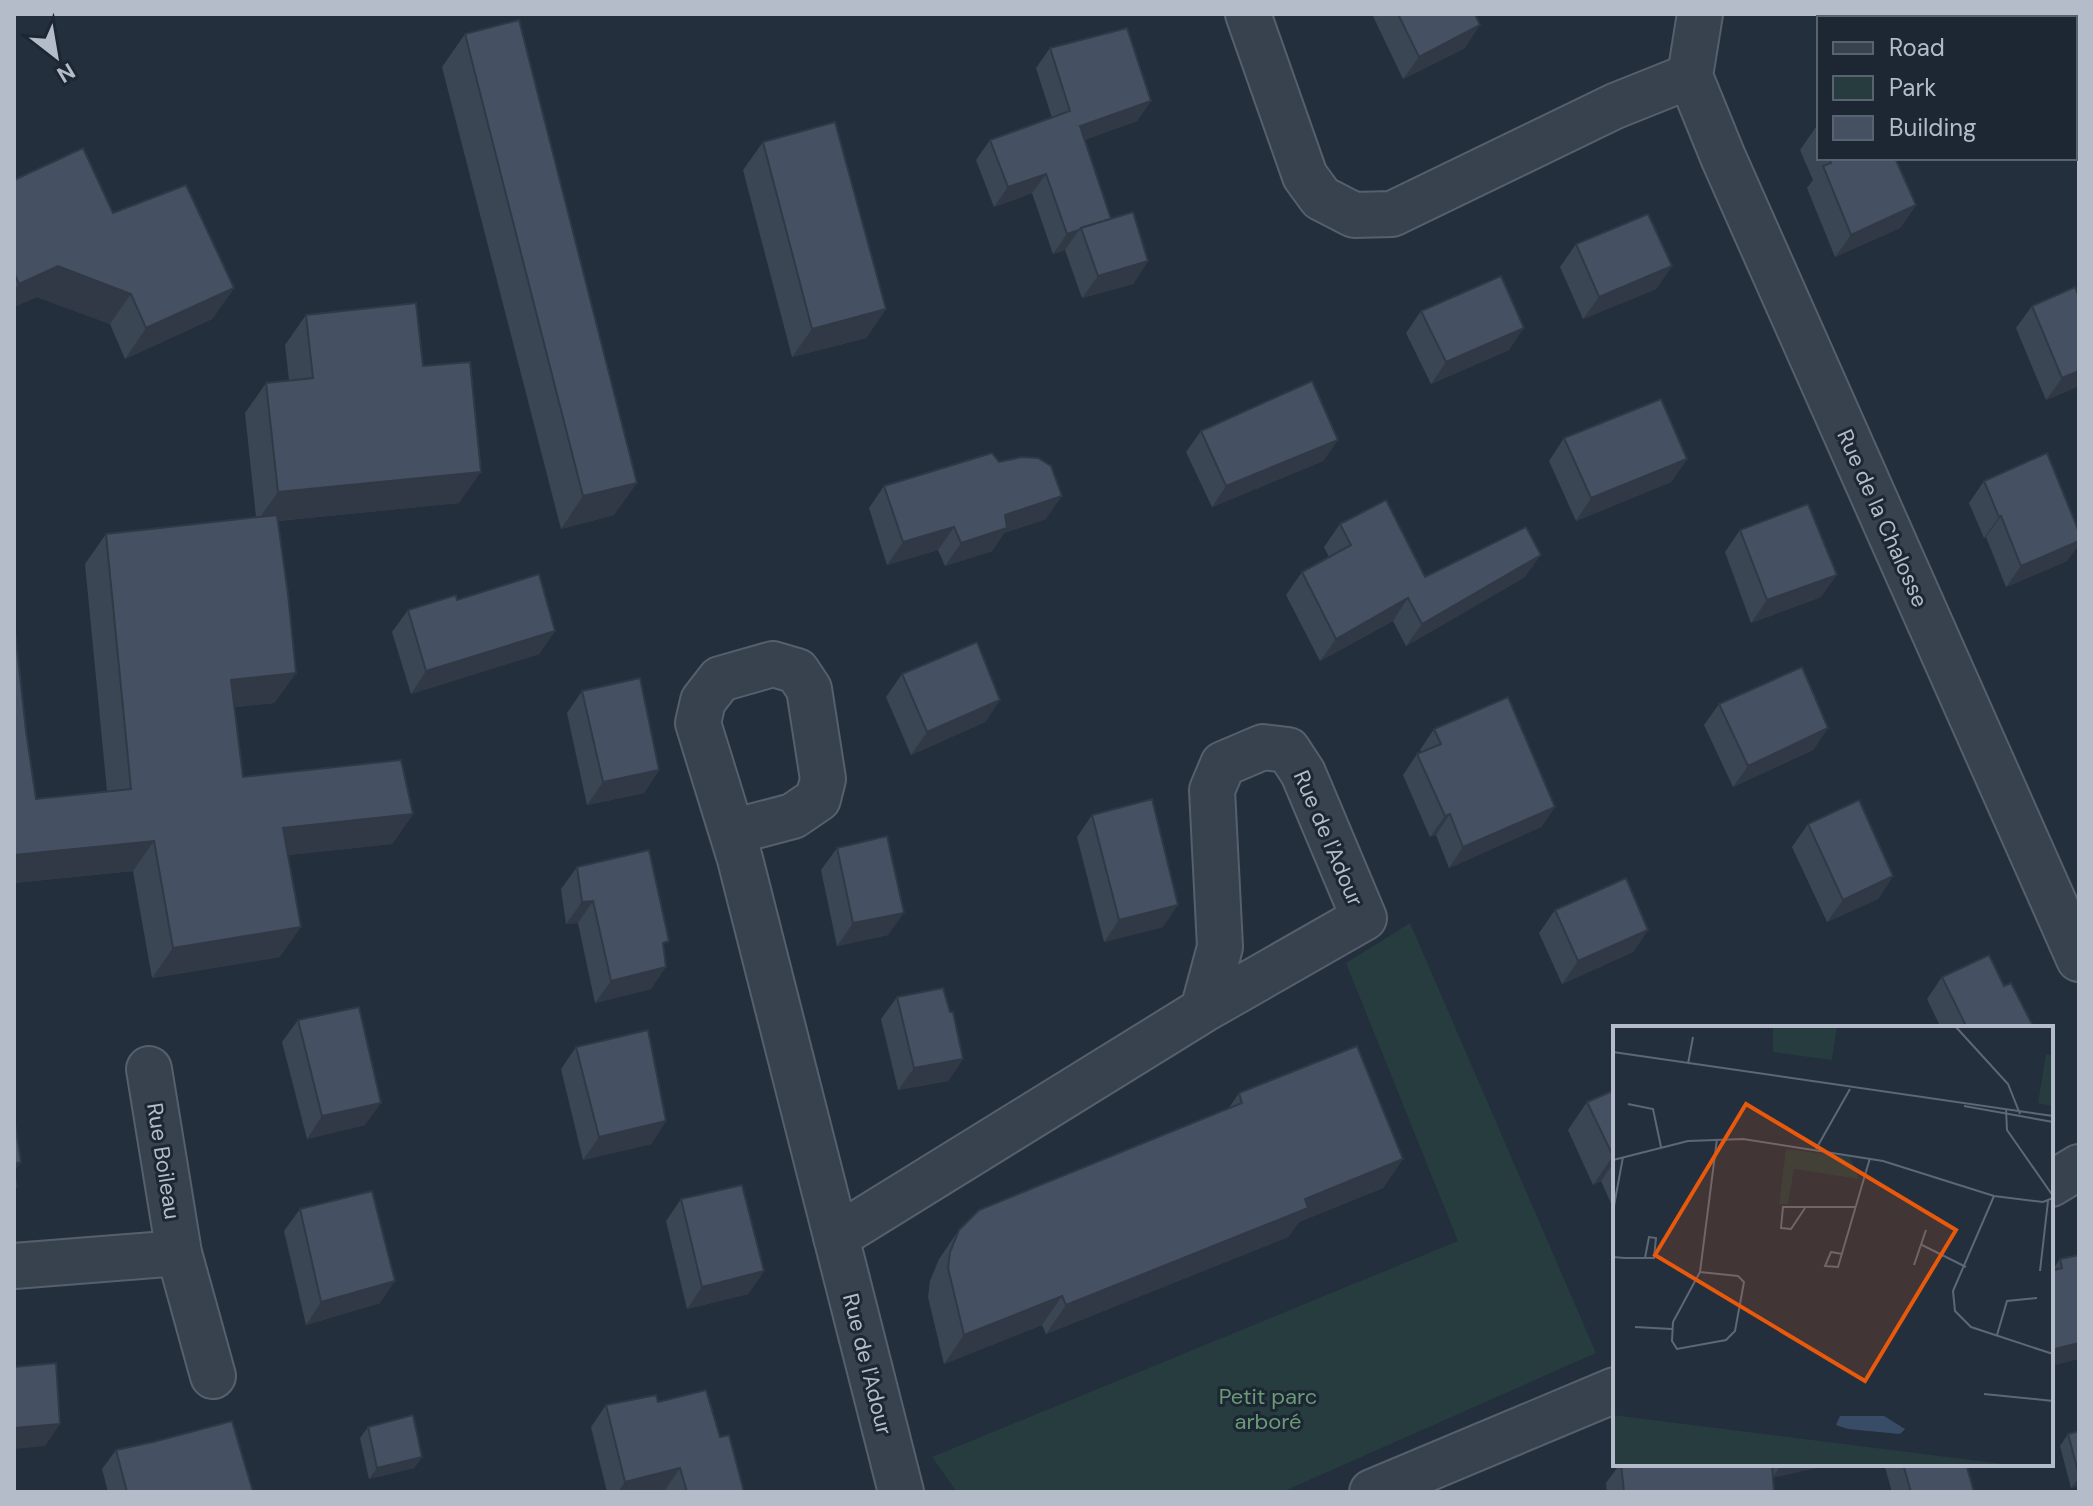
<svg xmlns="http://www.w3.org/2000/svg" width="2093" height="1506" font-family="'DM Sans',sans-serif">
<style>
.green{fill:#263c3f}
.lines{fill:none;stroke-linecap:round;stroke-linejoin:round}
.street-casing{stroke:#565f6c;stroke-width:48}
.street{stroke:#38414e;stroke-width:44}
.wall{fill:#3b4654}
.shaded-wall{fill:#303945}
.building{fill:#455162;stroke:#303945;stroke-width:2}
.labels{text-anchor:middle;stroke-width:6;stroke-linejoin:round;paint-order:stroke}
.street-label{font-size:22px;fill:#b4bcc9;stroke:#1d2633}
.park-label{font-size:22px;fill:#6b9a76;stroke:#1d2633}
.inset-road{fill:none;stroke:#5e6776;stroke-width:2}
.view{fill:#e8590c;fill-opacity:0.15;stroke:#e8590c;stroke-width:4}
.inset-edge{fill:none;stroke:#b4bcc9;stroke-width:4}
</style>
<rect width="100%" height="100%" fill="#242f3e"/>
<polygon class="green" points="1410,923 1596,1353 1282,1492 957,1492 932,1457 1458,1241 1346,963"/>
<g class="lines">
<g class="street-casing">
<g id="street">
<polyline points="1248,14 1305,176 1321,198 1354,215 1392,214 1615,106 1690,76"/>
<polyline points="1700,14 1690,76 1723,157 2079,959"/>
<polyline points="732,832 793,816 818,799 823,779 809,689 797,671 773,664 720,679 703,701 698,723 740,859 901,1492"/>
<polyline points="149,1069 179,1253 213,1376"/>
<polyline points="2051,1184 2079,1167"/>
<polyline points="836,1237 1203,1010 1364,918 1303,773 1288,750 1263,747 1223,764 1212,790 1220,947 1203,1010"/>
<polyline points="14,1266 179,1253"/>
<polyline points="1372,1492 1615,1390"/>
</g>
</g>
<use href="#street" class="street"/>
</g>
<g class="wall">
<polygon points="1372,14 1475,14 1465,48 1403,79"/>
<polygon points="1917,14 1944,14 1936,18 1919,18"/>
<polygon points="465,34 614,515 561,529 442,67"/>
<polygon points="1050,48 1151,101 1137,121 1084,140 1111,219 1148,261 1133,284 1082,298 1065,250 1053,254 1032,193 994,207 976,160 990,140 1052,118 1036,68"/>
<polygon points="1819,126 1819,158 1895,158 1916,205 1900,228 1835,257 1807,188 1813,180 1800,150 1816,127"/>
<polygon points="763,142 886,309 866,338 792,357 743,170"/>
<polygon points="14,180 113,213 234,288 212,319 125,359 110,324 37,297 14,307"/>
<polygon points="1576,244 1672,266 1656,289 1583,319 1560,267"/>
<polygon points="2032,306 2079,386 2046,400 2016,328"/>
<polygon points="1421,311 1509,350 1431,384 1406,333"/>
<polygon points="306,315 423,366 459,503 278,521 296,673 274,703 234,707 243,777 413,814 392,844 288,855 280,957 152,978 133,871 14,883 14,621 26,731 36,799 107,791 85,564 106,534 256,517 245,413 266,383 289,380 285,345"/>
<polygon points="1201,431 1338,440 1323,461 1212,507 1186,452"/>
<polygon points="1564,438 1687,459 1671,482 1576,521 1549,461"/>
<polygon points="1984,481 2079,532 2079,544 2067,561 2006,587 1986,537 1984,538 1969,503"/>
<polygon points="884,486 1046,519 1004,533 992,551 945,566 938,550 887,565 869,508"/>
<polygon points="1340,524 1425,577 1525,577 1406,646 1393,621 1320,661 1286,595 1302,572 1329,557 1324,547"/>
<polygon points="1740,530 1821,597 1751,623 1725,552"/>
<polygon points="457,600 555,631 539,654 411,694 392,632 408,610"/>
<polygon points="902,674 1000,700 985,722 911,755 886,697"/>
<polygon points="582,691 659,770 644,793 587,805 567,713"/>
<polygon points="1719,704 1828,728 1813,750 1733,787 1704,725"/>
<polygon points="1434,729 1555,807 1541,827 1449,868 1436,835 1430,837 1403,775 1417,754 1421,752 1420,750"/>
<polygon points="1092,815 1163,927 1104,942 1077,837"/>
<polygon points="1808,824 1893,876 1878,899 1827,922 1792,847"/>
<polygon points="837,848 888,935 837,946 821,870"/>
<polygon points="577,867 663,949 651,989 595,1003 578,923 566,924 561,889"/>
<polygon points="1555,910 1648,930 1633,952 1562,984 1539,933"/>
<polygon points="1942,977 2004,986 2034,1028 1941,1028 1927,999"/>
<polygon points="897,997 963,1059 948,1081 898,1090 881,1019"/>
<polygon points="298,1020 365,1125 307,1139 282,1042"/>
<polygon points="576,1047 666,1121 651,1144 583,1160 561,1069"/>
<polygon points="1615,1090 1615,1212 1601,1181 1593,1185 1568,1130 1587,1102"/>
<polygon points="1239,1093 1403,1159 1383,1188 1299,1222 1288,1237 1046,1334 1042,1325 944,1364 928,1297 930,1281 939,1259 959,1230 1228,1109"/>
<polygon points="681,1199 764,1271 748,1294 687,1309 666,1221"/>
<polygon points="300,1209 380,1303 306,1325 284,1231"/>
<polygon points="2079,1255 2051,1366 2052,1271 2060,1259"/>
<polygon points="658,1402 720,1437 744,1492 665,1492 665,1490 656,1492 607,1492 591,1427 606,1405"/>
<polygon points="368,1427 422,1457 414,1468 369,1479 360,1438"/>
<polygon points="2079,1431 2079,1486 2071,1488 2060,1446 2068,1434"/>
<polygon points="116,1450 253,1492 108,1492 102,1469"/>
<polygon points="1620,1464 1834,1464 1773,1477 1774,1492 1607,1492 1606,1483"/>
<polygon points="1884,1464 1966,1464 1974,1492 1892,1492"/>
</g>
<g class="shaded-wall">
<polygon points="1929,14 1944,14 1936,18 1927,18"/>
<polygon points="1480,25 1465,48 1403,79 1419,57"/>
<polygon points="1151,101 1137,121 1066,146 1080,126"/>
<polygon points="1046,174 1032,193 994,207 1008,187"/>
<polygon points="1916,205 1900,228 1835,257 1851,235"/>
<polygon points="1079,230 1065,250 1053,254 1067,234"/>
<polygon points="1148,261 1133,284 1082,298 1098,276"/>
<polygon points="58,266 131,294 110,324 37,297 14,307 14,290 19,284"/>
<polygon points="1672,266 1656,289 1583,319 1599,297"/>
<polygon points="234,288 212,319 125,359 146,328"/>
<polygon points="886,309 866,338 792,357 812,329"/>
<polygon points="1524,328 1509,350 1431,384 1446,362"/>
<polygon points="2079,371 2079,386 2046,400 2062,378"/>
<polygon points="1338,440 1323,461 1212,507 1226,486"/>
<polygon points="1687,459 1671,482 1576,521 1591,498"/>
<polygon points="481,472 459,503 256,523 278,492"/>
<polygon points="637,483 614,515 561,529 583,496"/>
<polygon points="1062,496 1046,519 1004,533 992,551 945,566 961,543 1005,515"/>
<polygon points="2001,516 1986,537 1984,538 1999,517"/>
<polygon points="954,527 938,550 887,565 903,542"/>
<polygon points="2079,541 2079,544 2067,561 2006,587 2021,566"/>
<polygon points="1541,555 1525,577 1406,646 1422,624"/>
<polygon points="1837,575 1821,597 1751,623 1767,600"/>
<polygon points="1408,598 1393,621 1320,661 1336,639"/>
<polygon points="555,631 539,654 411,694 426,671"/>
<polygon points="296,673 274,703 210,710 231,680"/>
<polygon points="1000,700 985,722 911,755 927,732"/>
<polygon points="1828,728 1813,750 1733,787 1748,766"/>
<polygon points="659,770 644,793 587,805 603,782"/>
<polygon points="1555,807 1541,827 1449,868 1463,847"/>
<polygon points="413,814 392,844 262,858 283,828"/>
<polygon points="1450,814 1436,835 1430,837 1445,816"/>
<polygon points="154,841 133,871 14,883 14,855"/>
<polygon points="1893,876 1878,899 1827,922 1843,900"/>
<polygon points="593,901 578,923 566,924 582,902"/>
<polygon points="1178,905 1163,927 1104,942 1119,920"/>
<polygon points="904,913 888,935 837,946 853,923"/>
<polygon points="301,927 280,957 152,978 173,948"/>
<polygon points="1648,930 1633,952 1562,984 1578,961"/>
<polygon points="666,967 651,989 595,1003 611,981"/>
<polygon points="963,1059 948,1081 898,1090 914,1068"/>
<polygon points="381,1103 365,1125 307,1139 322,1116"/>
<polygon points="666,1121 651,1144 583,1160 599,1137"/>
<polygon points="1613,1156 1615,1156 1615,1161 1601,1181 1593,1185"/>
<polygon points="1403,1159 1383,1188 1299,1222 1288,1237 1046,1334 1066,1305 1305,1199"/>
<polygon points="21,1162 14,1172 14,1164"/>
<polygon points="764,1271 748,1294 687,1309 702,1287"/>
<polygon points="395,1281 380,1303 306,1325 321,1302"/>
<polygon points="1062,1296 1042,1325 944,1364 964,1335"/>
<polygon points="2079,1343 2079,1359 2051,1366 2051,1350"/>
<polygon points="60,1424 45,1446 14,1449 14,1428"/>
<polygon points="422,1457 414,1468 369,1479 377,1468"/>
<polygon points="1782,1464 1834,1464 1772,1478"/>
<polygon points="680,1468 665,1490 656,1492 618,1492 625,1482"/>
<polygon points="2079,1478 2079,1486 2071,1488"/>
</g>
<g class="building">
<polygon points="1398,14 1475,14 1480,25 1419,57"/>
<polygon points="519,20 637,483 583,496 465,34"/>
<polygon points="1127,28 1151,101 1080,126 1111,219 1081,228 1079,230 1067,234 1046,174 1008,187 990,140 1070,111 1050,48"/>
<polygon points="835,122 886,309 812,329 763,142"/>
<polygon points="83,148 113,213 186,185 234,288 146,328 131,294 58,266 19,284 14,273 14,180"/>
<polygon points="1829,158 1895,158 1916,205 1851,235 1823,166 1831,163"/>
<polygon points="1133,212 1148,261 1098,276 1081,228"/>
<polygon points="1648,214 1672,266 1599,297 1576,244"/>
<polygon points="1501,276 1524,328 1446,362 1421,311"/>
<polygon points="2075,287 2079,297 2079,371 2062,378 2032,306"/>
<polygon points="416,303 423,366 470,362 481,472 278,492 266,383 313,378 306,315"/>
<polygon points="1312,381 1338,440 1226,486 1201,431"/>
<polygon points="1661,399 1687,459 1591,498 1564,438"/>
<polygon points="992,453 999,462 1022,457 1038,458 1051,466 1062,496 1005,515 1007,528 961,543 954,527 903,542 884,486"/>
<polygon points="2047,453 2079,532 2079,541 2021,566 2001,516 1999,517 1984,481"/>
<polygon points="1386,500 1425,577 1526,527 1541,555 1422,624 1408,598 1336,639 1302,572 1351,545 1340,524"/>
<polygon points="1808,504 1837,575 1767,600 1740,530"/>
<polygon points="277,515 288,594 296,673 231,680 243,777 401,760 413,814 283,828 301,927 173,948 154,841 14,855 14,621 26,731 36,799 131,789 106,534"/>
<polygon points="539,574 555,631 426,671 408,610 456,595 457,600"/>
<polygon points="977,642 1000,700 927,732 902,674"/>
<polygon points="1802,667 1828,728 1748,766 1719,704"/>
<polygon points="640,678 659,770 603,782 582,691"/>
<polygon points="1508,697 1555,807 1463,847 1450,814 1445,816 1417,754 1441,744 1434,729"/>
<polygon points="1152,799 1178,905 1119,920 1092,815"/>
<polygon points="1859,800 1893,876 1843,900 1808,824"/>
<polygon points="887,836 904,913 853,923 837,848"/>
<polygon points="649,850 669,941 663,943 666,967 611,981 593,901 582,902 577,867"/>
<polygon points="1626,878 1648,930 1578,961 1555,910"/>
<polygon points="1989,955 2004,986 2011,983 2034,1028 1967,1028 1942,977"/>
<polygon points="943,988 950,1012 953,1012 963,1059 914,1068 897,997"/>
<polygon points="359,1007 381,1103 322,1116 298,1020"/>
<polygon points="648,1030 666,1121 599,1137 576,1047"/>
<polygon points="1357,1046 1403,1159 1305,1199 1308,1208 1066,1305 1062,1296 964,1335 948,1268 950,1252 959,1230 979,1210 1242,1103 1239,1093"/>
<polygon points="1615,1090 1615,1156 1613,1156 1587,1102"/>
<polygon points="14,1117 21,1162 14,1164"/>
<polygon points="14,1172 17,1187 14,1187"/>
<polygon points="742,1185 764,1271 702,1287 681,1199"/>
<polygon points="372,1191 395,1281 321,1302 300,1209"/>
<polygon points="2079,1255 2079,1343 2051,1350 2051,1271 2062,1268 2060,1259"/>
<polygon points="56,1363 60,1424 14,1428 14,1367"/>
<polygon points="706,1390 720,1437 729,1435 744,1492 687,1492 680,1468 625,1482 606,1405 656,1395 658,1402"/>
<polygon points="413,1415 422,1457 377,1468 368,1427"/>
<polygon points="232,1421 253,1492 127,1492 116,1450 153,1442"/>
<polygon points="2079,1431 2079,1475 2068,1434"/>
<polygon points="1621,1464 1772,1464 1774,1492 1624,1492"/>
<polygon points="1903,1464 1966,1464 1974,1492 1911,1492"/>
</g>
<g class="labels">
<g class="street-label">
<text transform="translate(1883 518) rotate(66)" y="8">Rue de la Chalosse</text>
<text transform="translate(1329 838) rotate(67)" y="8">Rue de l'Adour</text>
<text transform="translate(164 1161) rotate(81)" y="8">Rue Boileau</text>
<text transform="translate(868 1364) rotate(76)" y="8">Rue de l'Adour</text>
</g>
<g class="park-label">
<text x="1268" y="1404">Petit parc<tspan x="1268" dy="25">arboré</tspan></text>
</g>
</g>
<g transform="translate(1613 1026)">
<rect width="440" height="440" fill="#242f3e"/>
<path d="M160,0H224L219,34L160,26ZM433,28L440,30V80L425,77ZM173,123L237,131L246,153L181,143L175,178H166ZM0,389L31,393L406,440H0Z" fill="#263c3f"/>
<path d="M227,390H271L292,403L287,408L235,403L223,399Z" fill="#394c67"/>
<path class="inset-road" d="M342,0L395,58L407,88M0,26L440,90M75,38L80,11M15,78L40,83L48,121M351,80L440,96M393,83L394,104L440,170M203,123L237,63M0,134L75,115L130,113L270,135L381,170L430,176L440,172M381,170L340,265L342,285L358,301L440,328M192,182L178,203L168,202L170,181H242M0,185L10,131M309,219L353,241M229,228L218,226L212,240L225,241L257,132M0,231L11,232H41L43,212L36,211L32,232M301,239L313,204M427,245L435,175M87,246L125,250L131,256L122,305L113,314L64,323L59,315L60,296L87,246L104,113M22,301L59,303M384,309L394,275L424,272M371,368L440,375"/>
<path class="view" d="M133,78L343,204L252,355L42,229Z"/>
<rect width="440" height="440" class="inset-edge"/>
</g>
<rect width="2093" height="1506" fill="none" stroke="#b4bcc9" stroke-width="32"/>
<rect x="1817" y="16" width="260" height="144" fill="#1d2633" stroke="#59626f" stroke-width="2"/>
<rect x="1833" y="42" width="40" height="12" fill="#38414e" stroke="#59626f" stroke-width="2"/>
<text x="1889" y="56" font-size="24" fill="#b4bcc9">Road</text>
<rect x="1833" y="76" width="40" height="24" fill="#263c3f" stroke="#59626f" stroke-width="2"/>
<text x="1889" y="96" font-size="24" fill="#b4bcc9">Park</text>
<rect x="1833" y="116" width="40" height="24" fill="#455162" stroke="#59626f" stroke-width="2"/>
<text x="1889" y="136" font-size="24" fill="#b4bcc9">Building</text>
<g transform="translate(56 56) rotate(149)" stroke="#1d2633" stroke-width="6" paint-order="stroke">
<path d="M0-6L14 30L0 20L-14 30Z" fill="#b4bcc9"/>
<text y="-12" font-size="22" font-weight="bold" text-anchor="middle" fill="#b4bcc9">N</text>
</g>
</svg>
